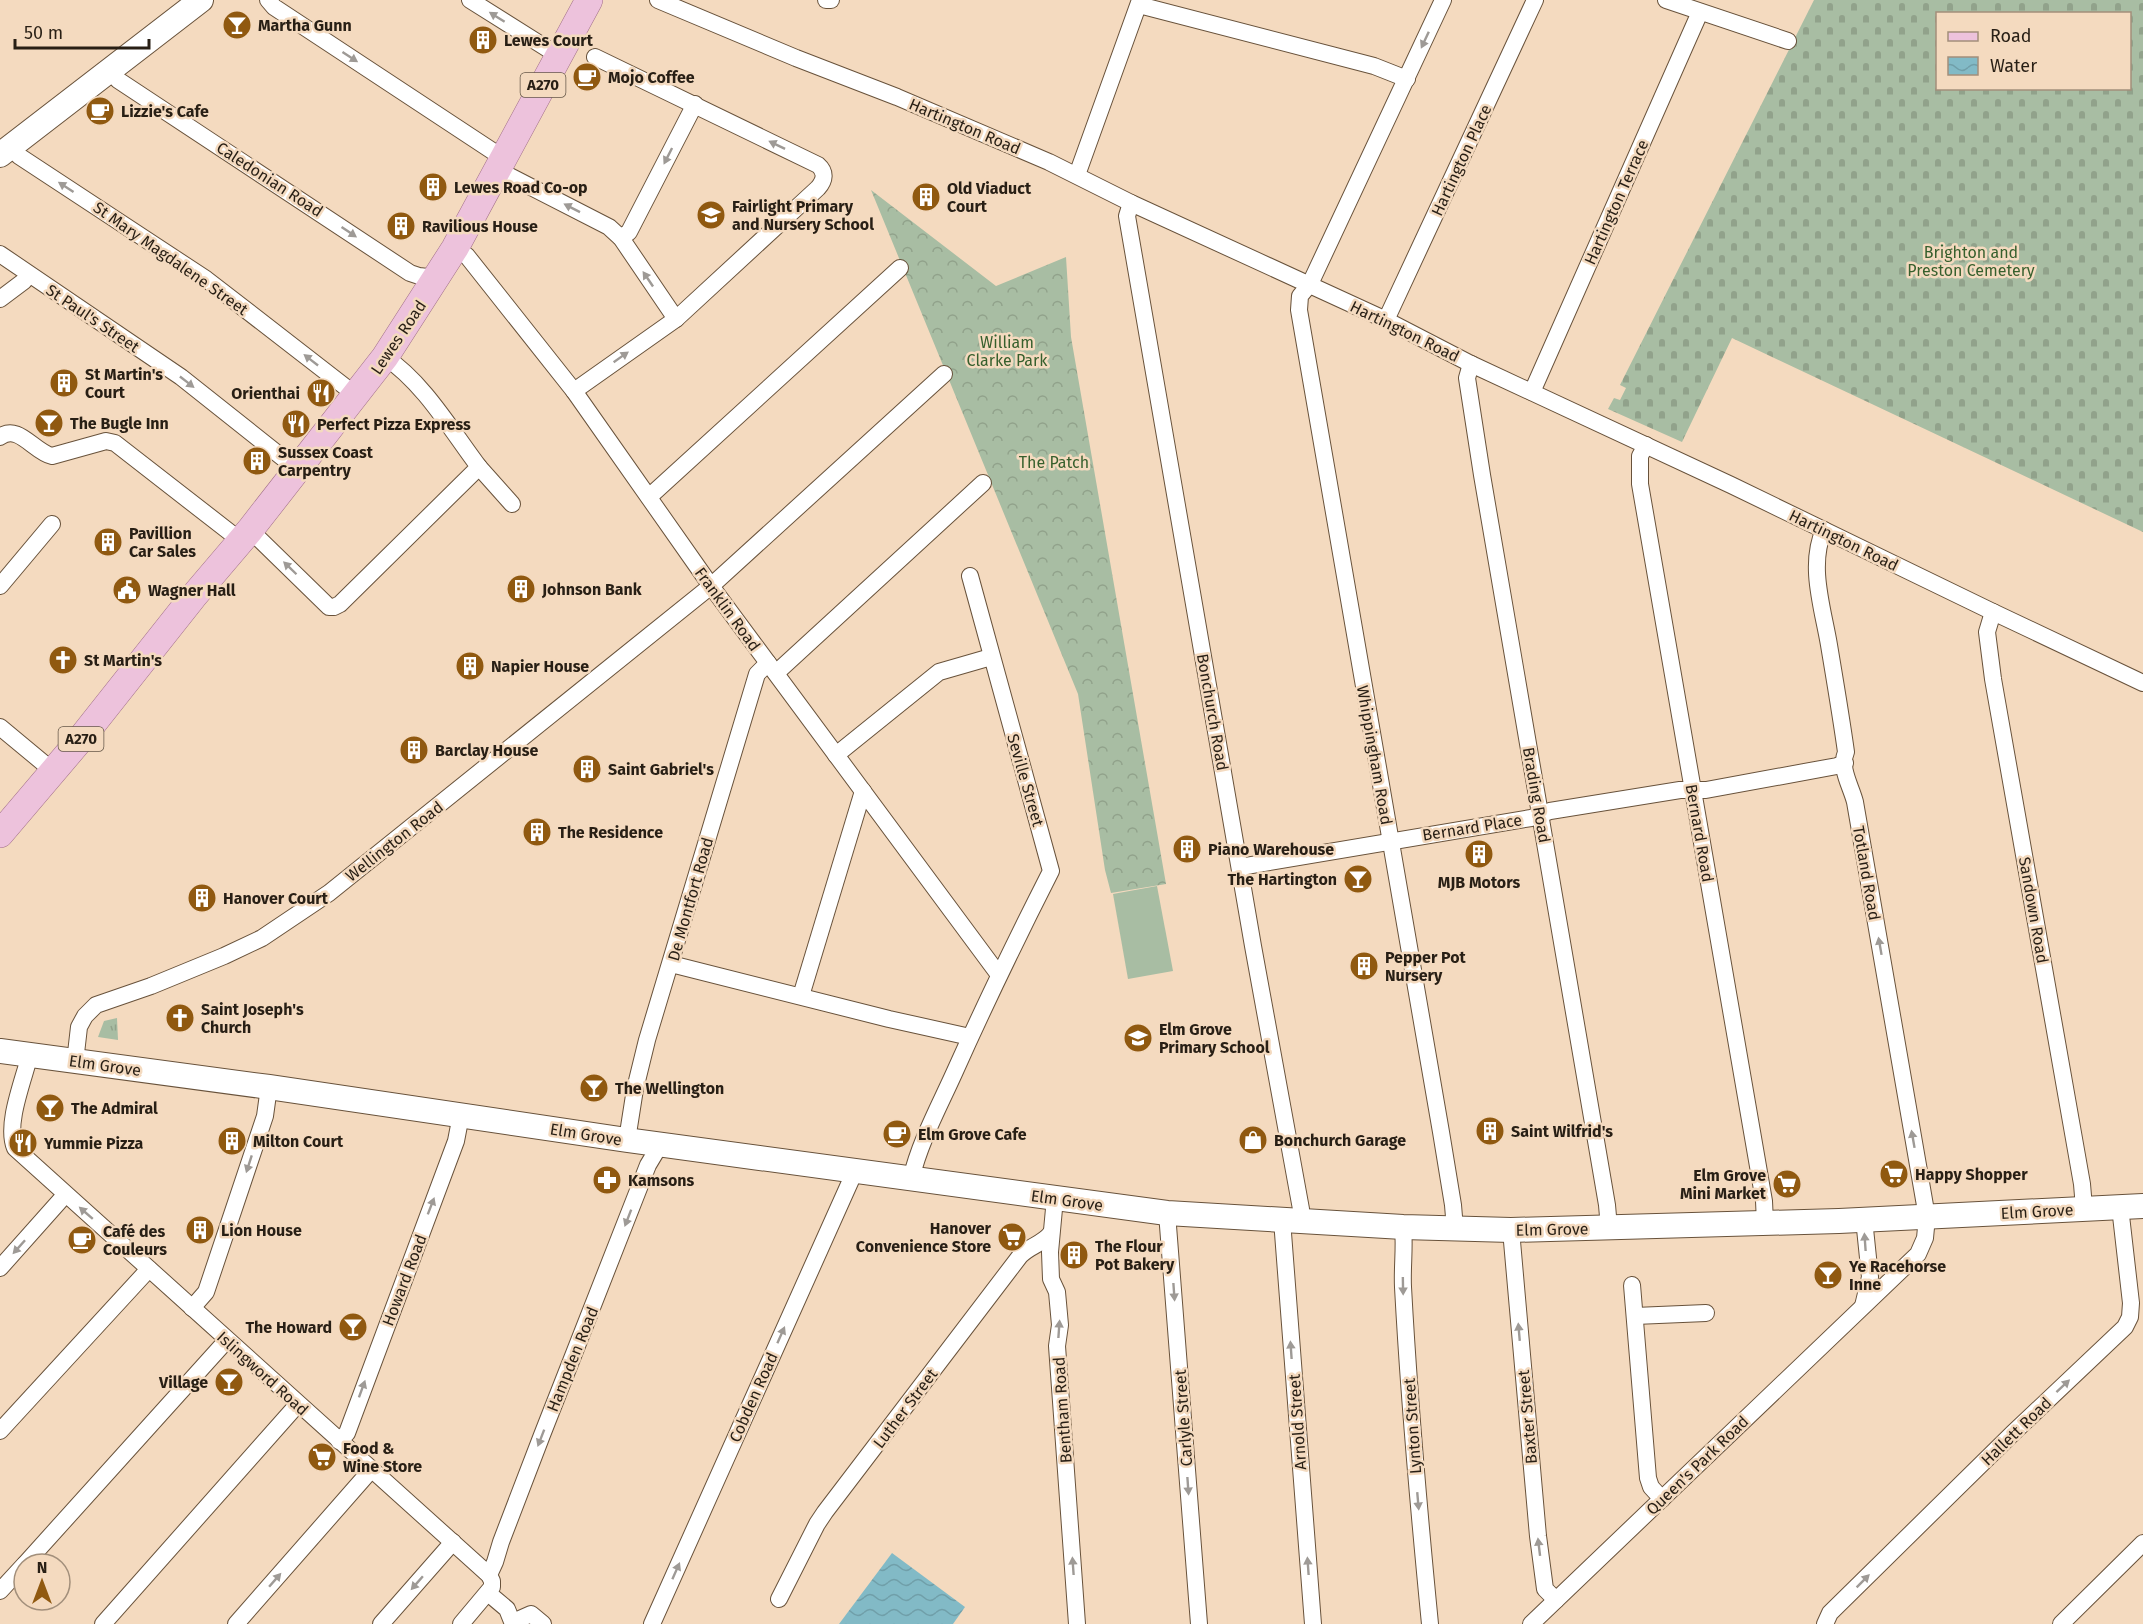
<svg xmlns="http://www.w3.org/2000/svg" width="2143" height="1624" font-family="'Fira Sans',sans-serif">
<style>
.grass{fill:url(#grass-tufts)}
.forest{fill:url(#forest-crowns)}
.cemetery{fill:url(#cemetery-stones);fill-rule:evenodd}
.pitch{fill:#a8bda3}
.water{fill:url(#water-waves)}
.lines{fill:none;stroke-linecap:round;stroke-linejoin:round}
.street-casing{stroke:#68523b;stroke-width:18}
.secondary-casing{stroke:#68523b;stroke-width:26}
.primary-casing{stroke:#a06e87;stroke-width:28}
.street{stroke:#fff;stroke-width:16}
.secondary{stroke:#fff;stroke-width:24}
.primary{stroke:#edc2dc;stroke-width:27}
.oneway{fill:#9e9a96}
.labels{text-anchor:middle;stroke-width:5;stroke-linejoin:round;paint-order:stroke}
.shield{fill:#f4dabf;stroke:#655748;stroke-width:1.5}
.shield-label{font-size:15px;font-weight:bold;fill:#281f15}
.poi-label{font-size:16px;font-weight:bold;fill:#281f15;stroke:#f4dabf;text-anchor:start}
.street-label{font-size:16px;fill:#281f15;stroke:#f4dabf}
.park-label{font-size:16px;fill:#365f2d;stroke:#f4dabf}
</style>
<defs>
<pattern id="grass-tufts" width="24" height="20" patternUnits="userSpaceOnUse" patternTransform="scale(1.5)"><rect width="24" height="20" fill="#a8bda3"/><path d="M3 7l-1-3M5 7V3M7 7l1-3M15 17l-1-3M17 17v-4M19 17l1-3" fill="none" stroke="#91a28b"/></pattern>
<pattern id="forest-crowns" width="20" height="18" patternUnits="userSpaceOnUse" patternTransform="scale(1.5)"><rect width="20" height="18" fill="#a8bda3"/><path d="M2 6a3 3 0 1 1 6 0M12 15a3 3 0 1 1 6 0" fill="none" stroke="#91a28b"/></pattern>
<pattern id="cemetery-stones" width="16" height="16" patternUnits="userSpaceOnUse" patternTransform="scale(1.5)"><rect width="16" height="16" fill="#a8bda3"/><path d="M2 7V4a2 2 0 0 1 4 0v3zM10 15v-3a2 2 0 0 1 4 0v3z" fill="#91a28b"/></pattern>
<pattern id="water-waves" width="16" height="10" patternUnits="userSpaceOnUse" patternTransform="scale(1.5)"><rect width="16" height="10" fill="#82bac6"/><path d="M0 5q4-4 8 0t8 0" fill="none" stroke="#709fa9"/></pattern>
</defs>
<rect width="100%" height="100%" fill="#f4dabf"/>
<polygon class="grass" points="117,1018 118,1040 98,1037 104,1021"/>
<polygon class="forest" points="871,190 996,286 1066,257 1071,337 1166,884 1111,893 1105,870 1078,694"/>
<path class="cemetery" d="M1814,0H2143V532L1732,338L1682,442L1608,409L1614,398L1620,400L1626,388L1620,385ZM1938,14H2130V88H1938Z"/>
<polygon class="pitch" points="1157,886 1173,971 1128,979 1113,894"/>
<polygon class="water" points="892,1553 965,1607 953,1624 839,1624"/>
<g class="lines">
<g class="street-casing">
<g id="street">
<polyline points="268,0 274,7 503,158"/>
<polyline points="470,0 559,56"/>
<polyline points="658,0 796,58 897,97 1049,162 1131,203 1386,320 1471,364 1731,485 1993,612 2143,683"/>
<polyline points="826,0 831,0"/>
<polyline points="1443,0 1310,284 1300,296 1299,310 1441,1132 1453,1205 1455,1229"/>
<polyline points="1666,0 1788,41"/>
<polyline points="1139,5 1374,66 1407,79"/>
<polyline points="109,70 118,80 410,273 419,276 436,278"/>
<polyline points="11,147 19,156 206,279 357,396"/>
<polyline points="498,170 609,227 621,238 676,319"/>
<polyline points="1077,175 1140,0"/>
<polyline points="1131,203 1127,216 1253,946 1301,1209 1300,1221"/>
<polyline points="621,238 629,232 695,104"/>
<polyline points="455,248 467,256 574,391 711,586 999,975"/>
<polyline points="0,254 181,377 283,458 301,467"/>
<polyline points="0,299 24,281 28,274"/>
<polyline points="1386,320 1535,0"/>
<polyline points="1471,364 1467,378 1482,475 1607,1205 1609,1228"/>
<path d="M574,391L676,319L818,188C825,180 826,172 818,165L595,57"/>
<polyline points="1532,392 1700,12"/>
<path d="M0,437C18,423 34,452 52,456L106,441L115,443L241,541"/>
<polyline points="1646,445 1640,456 1640,484 1764,1201 1765,1223"/>
<polyline points="479,467 512,504"/>
<polyline points="649,497 900,268"/>
<path d="M250,530L329,607H334L340,604L479,467C451,430 424,383 385,357"/>
<polyline points="0,586 52,524"/>
<polyline points="1993,612 1987,632 1993,679 2082,1184 2084,1208"/>
<polyline points="776,673 983,483"/>
<polyline points="0,727 53,771"/>
<polyline points="836,755 939,672 991,657"/>
<polyline points="1240,867 1531,818 1550,811 1680,790 1706,790 1837,766 1845,763"/>
<polyline points="671,964 889,1019 970,1037"/>
<polyline points="801,996 863,791"/>
<path d="M30,1054C24,1079 5,1124 15,1148L489,1575L492,1581V1587L461,1624"/>
<polyline points="75,1062 79,1027 85,1016 96,1005 151,986 224,956 262,938 329,893 711,586 944,374"/>
<polyline points="627,1140 635,1089 647,1040 757,674 768,663"/>
<path d="M911,1179C920,1141 940,1105 956,1069C986,1002 1018,936 1051,871L970,576"/>
<polyline points="1055,1198 1050,1252 1051,1279 1057,1292 1060,1325 1057,1346 1077,1624"/>
<polyline points="1167,1213 1199,1624"/>
<polyline points="1282,1220 1313,1624"/>
<path d="M1403,1227C1405,1247 1402,1267 1403,1287C1409,1399 1419,1512 1430,1624"/>
<polyline points="1511,1230 1538,1536 1545,1589 1556,1600"/>
<polyline points="0,1268 65,1195"/>
<polyline points="1632,1285 1648,1478 1651,1487 1662,1499"/>
<polyline points="1863,1306 1870,1277 1864,1219"/>
<polyline points="192,1308 206,1292 265,1116 269,1087"/>
<polyline points="1635,1316 1706,1313"/>
<polyline points="0,1431 149,1269"/>
<polyline points="339,1441 347,1433 456,1141 461,1115"/>
<polyline points="25,1564 227,1340"/>
<polyline points="489,1575 495,1562 501,1542 542,1435 648,1165 660,1145"/>
<polyline points="0,1591 24,1565"/>
<polyline points="488,1593 507,1609 513,1624"/>
<path d="M779,1599L817,1524L825,1512L1020,1256C1029,1246 1043,1244 1051,1233"/>
<polyline points="513,1622 531,1614 543,1624"/>
<polyline points="103,1624 298,1404"/>
<polyline points="236,1624 371,1470"/>
<polyline points="381,1624 453,1542"/>
<polyline points="652,1624 855,1171"/>
<path d="M1531,1624L1918,1254L1925,1238L1927,1217L1855,802C1851,786 1839,768 1846,752C1841,716 1835,681 1829,645C1823,609 1808,565 1824,530"/>
<polyline points="1825,1624 1830,1613 2013,1433 2125,1327 2130,1317 2131,1303 2120,1207"/>
<polyline points="2061,1624 2143,1543"/>
</g>
</g>
<g class="secondary-casing">
<g id="secondary">
<polyline points="0,155 201,0"/>
<polyline points="0,1051 269,1087 627,1140 1167,1213 1403,1227 1511,1230 1839,1221 2143,1206"/>
</g>
</g>
<g class="primary-casing">
<polyline id="primary" points="0,834 79,741 193,597 250,530 385,357 455,248 589,0"/>
</g>
<use href="#street" class="street"/>
<use href="#secondary" class="secondary"/>
<use href="#primary" class="primary"/>
</g>
<defs><path id="oneway-solid" d="M-6-.8H1V-3.2L6.5 0L1 3.2V.8H-6Z" transform="scale(1.5)"/></defs>
<g class="oneway">
<use href="#oneway-solid" transform="translate(497 17) rotate(-148)"/>
<use href="#oneway-solid" transform="translate(1425 40) rotate(115)"/>
<use href="#oneway-solid" transform="translate(350 57) rotate(33)"/>
<use href="#oneway-solid" transform="translate(777 145) rotate(-154)"/>
<use href="#oneway-solid" transform="translate(668 156) rotate(117)"/>
<use href="#oneway-solid" transform="translate(66 187) rotate(-147)"/>
<use href="#oneway-solid" transform="translate(572 208) rotate(-153)"/>
<use href="#oneway-solid" transform="translate(349 232) rotate(34)"/>
<use href="#oneway-solid" transform="translate(648 279) rotate(-124)"/>
<use href="#oneway-solid" transform="translate(621 357) rotate(-35)"/>
<use href="#oneway-solid" transform="translate(311 360) rotate(-142)"/>
<use href="#oneway-solid" transform="translate(187 382) rotate(38)"/>
<use href="#oneway-solid" transform="translate(290 568) rotate(-136)"/>
<use href="#oneway-solid" transform="translate(1880 946) rotate(-100)"/>
<use href="#oneway-solid" transform="translate(1913 1139) rotate(-100)"/>
<use href="#oneway-solid" transform="translate(249 1164) rotate(108)"/>
<use href="#oneway-solid" transform="translate(431 1206) rotate(-69)"/>
<use href="#oneway-solid" transform="translate(86 1213) rotate(-139)"/>
<use href="#oneway-solid" transform="translate(628 1218) rotate(111)"/>
<use href="#oneway-solid" transform="translate(1865 1242) rotate(-94)"/>
<use href="#oneway-solid" transform="translate(19 1247) rotate(132)"/>
<use href="#oneway-solid" transform="translate(1403 1286) rotate(89)"/>
<use href="#oneway-solid" transform="translate(1174 1292) rotate(86)"/>
<use href="#oneway-solid" transform="translate(1059 1329) rotate(-86)"/>
<use href="#oneway-solid" transform="translate(1519 1332) rotate(-95)"/>
<use href="#oneway-solid" transform="translate(781 1335) rotate(-66)"/>
<use href="#oneway-solid" transform="translate(1291 1350) rotate(-94)"/>
<use href="#oneway-solid" transform="translate(2063 1386) rotate(-43)"/>
<use href="#oneway-solid" transform="translate(362 1389) rotate(-70)"/>
<use href="#oneway-solid" transform="translate(541 1438) rotate(111)"/>
<use href="#oneway-solid" transform="translate(1188 1486) rotate(86)"/>
<use href="#oneway-solid" transform="translate(1418 1501) rotate(85)"/>
<use href="#oneway-solid" transform="translate(1539 1547) rotate(-97)"/>
<use href="#oneway-solid" transform="translate(1073 1566) rotate(-94)"/>
<use href="#oneway-solid" transform="translate(1308 1566) rotate(-94)"/>
<use href="#oneway-solid" transform="translate(676 1571) rotate(-66)"/>
<use href="#oneway-solid" transform="translate(275 1580) rotate(-49)"/>
<use href="#oneway-solid" transform="translate(1863 1581) rotate(-45)"/>
<use href="#oneway-solid" transform="translate(417 1583) rotate(131)"/>
</g>
<defs>
<g id="bar-disc" transform="scale(1.5)"><circle r="9.5" fill="#905910" stroke="#f4dabf"/><path d="M-6-5H6L.8 .8V4.5H3.5V6h-7V4.5H-.8V.8Z" fill="#fff"/></g>
<g id="building-disc" transform="scale(1.5)"><circle r="9.5" fill="#905910" stroke="#f4dabf"/><path d="M-4-6H4V6H1V3H-1V6H-4ZM-2.5-4.3h1.7v1.8h-1.7ZM.8-4.3h1.7v1.8H.8ZM-2.5-1h1.7V.8h-1.7ZM.8-1h1.7V.8H.8Z" fill="#fff"/></g>
<g id="cafe-disc" transform="scale(1.5)"><circle r="9.5" fill="#905910" stroke="#f4dabf"/><path d="M-5.5-4.5H6V0H3Q3 3.5 0 3.5H-2.5Q-5.5 3.5-5.5 0ZM3-3.2v2h1.7v-2ZM-6 4.5H4V6H-6Z" fill="#fff"/></g>
<g id="school-disc" transform="scale(1.5)"><circle r="9.5" fill="#905910" stroke="#f4dabf"/><path d="M0-5L7-2L0 1L-7-2ZM-4 1L0 2.5L4 1V4Q0 6-4 4Z" fill="#fff"/></g>
<g id="restaurant-disc" transform="scale(1.5)"><circle r="9.5" fill="#905910" stroke="#f4dabf"/><path d="M-5-6h1v4h1v-4h1v4h1v-4h1v5L-1.5 .5V6h-2V.5L-5-1ZM5-6V6H3V1.5H1.5Q1.5-4 5-6Z" fill="#fff"/></g>
<g id="civic-disc" transform="scale(1.5)"><circle r="9.5" fill="#905910" stroke="#f4dabf"/><path d="M-.6-6.5H3V-4.5H.6V-3L4-1V1h2V6H-6V1h2V-1L-.6-3ZM-1.2 2.5V6h2.4V2.5Z" fill="#fff"/></g>
<g id="church-disc" transform="scale(1.5)"><circle r="9.5" fill="#905910" stroke="#f4dabf"/><path d="M-1.2-6h2.4v3.5h3.3v2.4h-3.3V6h-2.4V-.1h-3.3v-2.4h3.3Z" fill="#fff"/></g>
<g id="shop-disc" transform="scale(1.5)"><circle r="9.5" fill="#905910" stroke="#f4dabf"/><path d="M-5-2.5h2.3a2.7 3.5 0 0 1 5.4 0H5L5.5 6h-11ZM-1.5-2.5h3a1.5 2.3 0 0 0-3 0Z" fill="#fff"/></g>
<g id="supermarket-disc" transform="scale(1.5)"><circle r="9.5" fill="#905910" stroke="#f4dabf"/><path d="M-6-5.5h2.5l.6 2H6L4.5 2H-2.5L-4.4-4H-6ZM-1.5 3.2a1.3 1.3 0 1 0 .1 0ZM3 3.2a1.3 1.3 0 1 0 .1 0Z" fill="#fff"/></g>
<g id="pharmacy-disc" transform="scale(1.5)"><circle r="9.5" fill="#905910" stroke="#f4dabf"/><path d="M-2-6h4v4h4v4h-4v4h-4v-4h-4v-4h4Z" fill="#fff"/></g>
</defs>
<g fill-rule="evenodd">
<use href="#bar-disc" x="237" y="25"/>
<use href="#building-disc" x="483" y="40"/>
<use href="#cafe-disc" x="587" y="77"/>
<use href="#cafe-disc" x="100" y="111"/>
<use href="#building-disc" x="433" y="187"/>
<use href="#building-disc" x="926" y="197"/>
<use href="#school-disc" x="711" y="215"/>
<use href="#building-disc" x="401" y="226"/>
<use href="#building-disc" x="64" y="383"/>
<use href="#restaurant-disc" x="321" y="393"/>
<use href="#bar-disc" x="49" y="423"/>
<use href="#restaurant-disc" x="296" y="424"/>
<use href="#building-disc" x="257" y="461"/>
<use href="#building-disc" x="108" y="542"/>
<use href="#building-disc" x="521" y="589"/>
<use href="#civic-disc" x="127" y="590"/>
<use href="#church-disc" x="63" y="660"/>
<use href="#building-disc" x="470" y="666"/>
<use href="#building-disc" x="414" y="750"/>
<use href="#building-disc" x="587" y="769"/>
<use href="#building-disc" x="537" y="832"/>
<use href="#building-disc" x="1187" y="849"/>
<use href="#building-disc" x="1479" y="854"/>
<use href="#bar-disc" x="1358" y="879"/>
<use href="#building-disc" x="202" y="898"/>
<use href="#building-disc" x="1364" y="966"/>
<use href="#church-disc" x="180" y="1018"/>
<use href="#school-disc" x="1138" y="1038"/>
<use href="#bar-disc" x="594" y="1088"/>
<use href="#bar-disc" x="50" y="1108"/>
<use href="#building-disc" x="1490" y="1131"/>
<use href="#cafe-disc" x="897" y="1134"/>
<use href="#shop-disc" x="1253" y="1140"/>
<use href="#building-disc" x="232" y="1141"/>
<use href="#restaurant-disc" x="23" y="1143"/>
<use href="#supermarket-disc" x="1894" y="1174"/>
<use href="#pharmacy-disc" x="607" y="1180"/>
<use href="#supermarket-disc" x="1787" y="1184"/>
<use href="#building-disc" x="200" y="1230"/>
<use href="#supermarket-disc" x="1012" y="1237"/>
<use href="#cafe-disc" x="82" y="1240"/>
<use href="#building-disc" x="1074" y="1255"/>
<use href="#bar-disc" x="1828" y="1275"/>
<use href="#bar-disc" x="353" y="1327"/>
<use href="#bar-disc" x="229" y="1382"/>
<use href="#supermarket-disc" x="322" y="1457"/>
</g>
<g class="labels">
<g class="shield">
<rect x="520.5" y="73" width="45" height="24" rx="4.5"/>
<rect x="58.5" y="727" width="45" height="24" rx="4.5"/>
</g>
<g class="shield-label">
<text x="543" y="90">A270</text>
<text x="81" y="744">A270</text>
</g>
<g class="poi-label">
<text x="258" y="31">Martha Gunn</text>
<text x="504" y="46">Lewes Court</text>
<text x="608" y="83">Mojo Coffee</text>
<text x="121" y="117">Lizzie's Cafe</text>
<text x="454" y="193">Lewes Road Co-op</text>
<text x="947" y="194">Old Viaduct<tspan x="947" dy="18">Court</tspan></text>
<text x="732" y="212">Fairlight Primary<tspan x="732" dy="18">and Nursery School</tspan></text>
<text x="422" y="232">Ravilious House</text>
<text x="85" y="380">St Martin's<tspan x="85" dy="18">Court</tspan></text>
<text x="300" y="399" text-anchor="end">Orienthai</text>
<text x="70" y="429">The Bugle Inn</text>
<text x="317" y="430">Perfect Pizza Express</text>
<text x="278" y="458">Sussex Coast<tspan x="278" dy="18">Carpentry</tspan></text>
<text x="129" y="539">Pavillion<tspan x="129" dy="18">Car Sales</tspan></text>
<text x="542" y="595">Johnson Bank</text>
<text x="148" y="596">Wagner Hall</text>
<text x="84" y="666">St Martin's</text>
<text x="491" y="672">Napier House</text>
<text x="435" y="756">Barclay House</text>
<text x="608" y="775">Saint Gabriel's</text>
<text x="558" y="838">The Residence</text>
<text x="1208" y="855">Piano Warehouse</text>
<text x="1337" y="885" text-anchor="end">The Hartington</text>
<text x="1479" y="888" text-anchor="middle">MJB Motors</text>
<text x="223" y="904">Hanover Court</text>
<text x="1385" y="963">Pepper Pot<tspan x="1385" dy="18">Nursery</tspan></text>
<text x="201" y="1015">Saint Joseph's<tspan x="201" dy="18">Church</tspan></text>
<text x="1159" y="1035">Elm Grove<tspan x="1159" dy="18">Primary School</tspan></text>
<text x="615" y="1094">The Wellington</text>
<text x="71" y="1114">The Admiral</text>
<text x="1511" y="1137">Saint Wilfrid's</text>
<text x="918" y="1140">Elm Grove Cafe</text>
<text x="1274" y="1146">Bonchurch Garage</text>
<text x="253" y="1147">Milton Court</text>
<text x="44" y="1149">Yummie Pizza</text>
<text x="1915" y="1180">Happy Shopper</text>
<text x="1766" y="1181" text-anchor="end">Elm Grove<tspan x="1766" dy="18">Mini Market</tspan></text>
<text x="628" y="1186">Kamsons</text>
<text x="991" y="1234" text-anchor="end">Hanover<tspan x="991" dy="18">Convenience Store</tspan></text>
<text x="221" y="1236">Lion House</text>
<text x="103" y="1237">Café des<tspan x="103" dy="18">Couleurs</tspan></text>
<text x="1095" y="1252">The Flour<tspan x="1095" dy="18">Pot Bakery</tspan></text>
<text x="1849" y="1272">Ye Racehorse<tspan x="1849" dy="18">Inne</tspan></text>
<text x="332" y="1333" text-anchor="end">The Howard</text>
<text x="208" y="1388" text-anchor="end">Village</text>
<text x="343" y="1454">Food &amp;<tspan x="343" dy="18">Wine Store</tspan></text>
</g>
<g class="street-label">
<text transform="translate(965 126) rotate(23)" y="6">Hartington Road</text>
<text transform="translate(1461 160) rotate(-65)" y="6">Hartington Place</text>
<text transform="translate(270 179) rotate(33)" y="6">Caledonian Road</text>
<text transform="translate(1616 202) rotate(-66)" y="6">Hartington Terrace</text>
<text transform="translate(171 258) rotate(35)" y="6">St Mary Magdalene Street</text>
<text transform="translate(93 318) rotate(34)" y="6">St Paul's Street</text>
<text transform="translate(1405 331) rotate(26)" y="6">Hartington Road</text>
<text transform="translate(398 337) rotate(-56)" y="6">Lewes Road</text>
<text transform="translate(1844 540) rotate(26)" y="6">Hartington Road</text>
<text transform="translate(728 609) rotate(54)" y="6">Franklin Road</text>
<text transform="translate(1213 712) rotate(80)" y="6">Bonchurch Road</text>
<text transform="translate(1375 755) rotate(80)" y="6">Whippingham Road</text>
<text transform="translate(1026 780) rotate(74)" y="6">Seville Street</text>
<text transform="translate(1537 795) rotate(80)" y="6">Brading Road</text>
<text transform="translate(1472 827) rotate(-9)" y="6">Bernard Place</text>
<text transform="translate(1700 833) rotate(80)" y="6">Bernard Road</text>
<text transform="translate(394 841) rotate(-38)" y="6">Wellington Road</text>
<text transform="translate(1867 873) rotate(80)" y="6">Totland Road</text>
<text transform="translate(690 899) rotate(-74)" y="6">De Montfort Road</text>
<text transform="translate(2034 910) rotate(80)" y="6">Sandown Road</text>
<text transform="translate(105 1065) rotate(8)" y="6">Elm Grove</text>
<text transform="translate(586 1134) rotate(9)" y="6">Elm Grove</text>
<text transform="translate(1067 1200) rotate(8)" y="6">Elm Grove</text>
<text transform="translate(2037 1211) rotate(-3)" y="6">Elm Grove</text>
<text transform="translate(1552 1229) rotate(-1)" y="6">Elm Grove</text>
<text transform="translate(404 1280) rotate(-69)" y="6">Howard Road</text>
<text transform="translate(572 1359) rotate(-68)" y="6">Hampden Road</text>
<text transform="translate(263 1373) rotate(42)" y="6">Islingword Road</text>
<text transform="translate(753 1397) rotate(-66)" y="6">Cobden Road</text>
<text transform="translate(905 1408) rotate(-53)" y="6">Luther Street</text>
<text transform="translate(1062 1410) rotate(-94)" y="6">Bentham Road</text>
<text transform="translate(1527 1417) rotate(-95)" y="6">Baxter Street</text>
<text transform="translate(1183 1418) rotate(-94)" y="6">Carlyle Street</text>
<text transform="translate(1297 1422) rotate(-94)" y="6">Arnold Street</text>
<text transform="translate(1412 1426) rotate(-94)" y="6">Lynton Street</text>
<text transform="translate(2016 1431) rotate(-44)" y="6">Hallett Road</text>
<text transform="translate(1697 1465) rotate(-44)" y="6">Queen's Park Road</text>
</g>
<g class="park-label">
<text x="1971" y="258">Brighton and<tspan x="1971" dy="18">Preston Cemetery</tspan></text>
<text x="1007" y="348">William<tspan x="1007" dy="18">Clarke Park</tspan></text>
<text x="1054" y="468">The Patch</text>
</g>
</g>
<rect x="1936" y="12" width="195" height="78" fill="#f4dabf" stroke="#a28f7b" stroke-width="1.5"/>
<rect x="1948" y="32" width="30" height="9" fill="#edc2dc" stroke="#a28f7b" stroke-width="1.5"/>
<text x="1990" y="42" font-size="18" fill="#281f15">Road</text>
<rect x="1948" y="57" width="30" height="18" fill="url(#water-waves)" stroke="#a28f7b" stroke-width="1.5"/>
<text x="1990" y="72" font-size="18" fill="#281f15">Water</text>
<g transform="translate(42 1582)"><circle r="28" fill="#f4dabf" stroke="#a28f7b" stroke-width="1.5"/>
<path d="M0-4.5L10 22L0 15L-10 22Z" fill="#905910"/>
<text y="-9" font-size="16" font-weight="bold" text-anchor="middle" fill="#281f15">N</text>
</g>
<path d="M15 39v9h134v-9" fill="none" stroke="#281f15" stroke-width="3"/>
<text x="24" y="39" font-size="18" fill="#281f15" stroke="#f4dabf" stroke-width="4.5" paint-order="stroke">50 m</text>
</svg>
